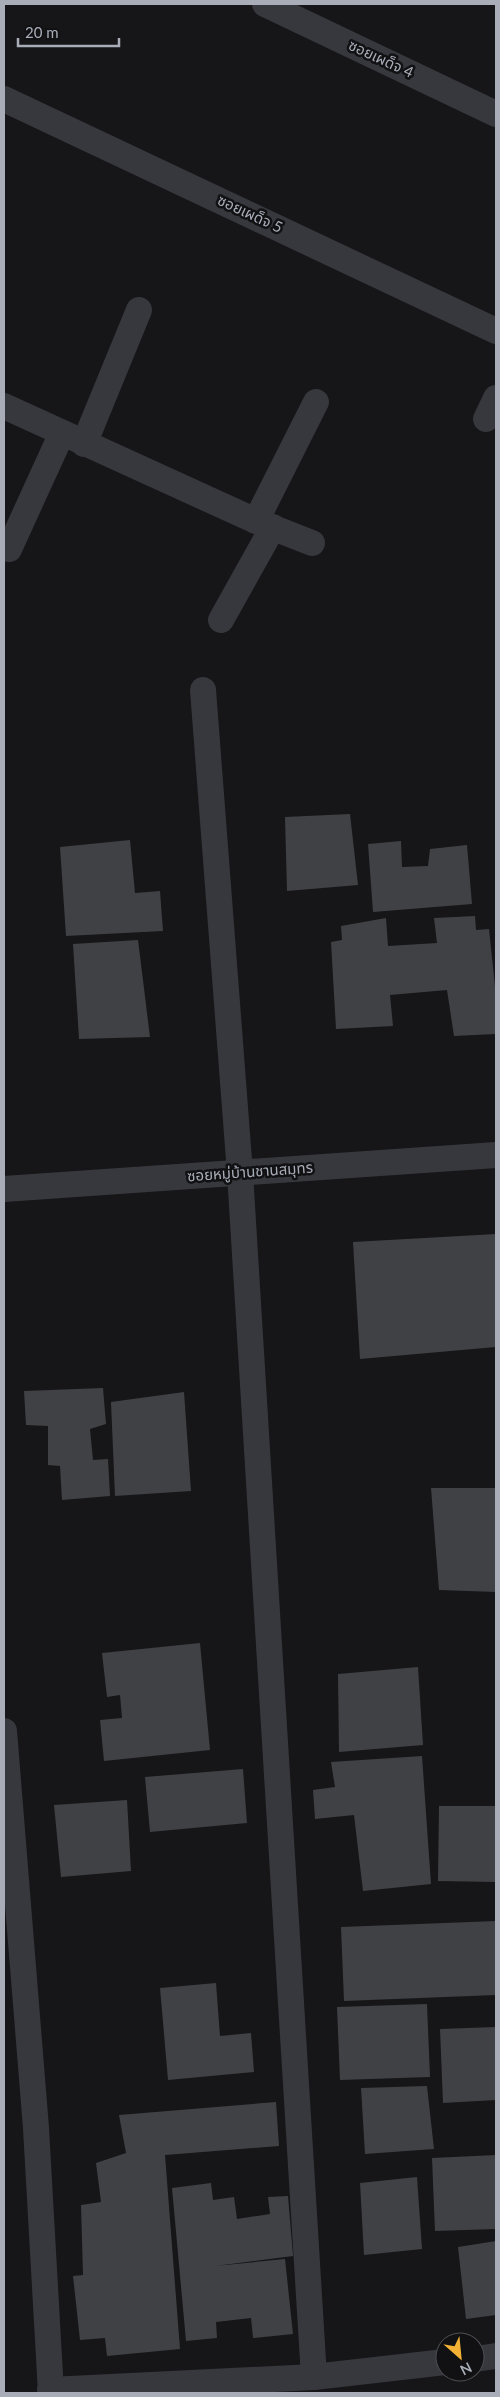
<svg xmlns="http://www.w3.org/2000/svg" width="500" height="2397" font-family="Lato,'Noto Sans Thai',sans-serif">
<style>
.building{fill:#404145}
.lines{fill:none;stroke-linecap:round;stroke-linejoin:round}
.minor{stroke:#37383d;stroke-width:26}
.labels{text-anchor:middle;stroke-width:5;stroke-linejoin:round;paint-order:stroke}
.street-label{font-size:15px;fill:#a8adb8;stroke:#111113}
</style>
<rect width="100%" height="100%" fill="#161618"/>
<g class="building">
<polygon points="350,814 358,885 287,891 285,817"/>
<polygon points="130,840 135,893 160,891 163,931 66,936 60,847"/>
<polygon points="401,841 402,867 428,866 430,849 467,845 472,904 373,912 368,844"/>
<polygon points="475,916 476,930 489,929 496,996 496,1034 454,1036 447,990 390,995 393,1026 336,1029 331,942 342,940 341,926 386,918 388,946 437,943 434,918"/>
<polygon points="138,940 150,1037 79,1039 73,944"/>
<polygon points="496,1234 496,1347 360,1359 353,1242"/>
<polygon points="103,1388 106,1424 90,1429 93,1460 108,1459 110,1496 62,1500 60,1466 48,1465 48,1426 26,1425 24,1391"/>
<polygon points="184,1392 191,1491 115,1496 111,1402"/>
<polygon points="431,1488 496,1488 496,1592 439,1590"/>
<polygon points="200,1643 210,1750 104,1761 100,1720 122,1718 120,1695 107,1697 102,1653"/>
<polygon points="418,1667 423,1745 339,1752 338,1674"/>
<polygon points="422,1756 431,1884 363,1891 354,1815 315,1819 313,1790 335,1787 331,1762"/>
<polygon points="243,1769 247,1823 150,1832 145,1777"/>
<polygon points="127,1800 131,1871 61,1877 54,1805"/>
<polygon points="439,1806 496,1806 496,1882 438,1881"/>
<polygon points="496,1921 496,1995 344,2001 341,1927"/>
<polygon points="216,1983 220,2036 251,2033 254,2072 168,2080 160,1988"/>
<polygon points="427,2004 430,2077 340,2080 337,2007"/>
<polygon points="496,2027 496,2100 443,2103 440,2029"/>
<polygon points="427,2086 434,2149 365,2154 361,2088"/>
<polygon points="276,2102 279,2146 165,2155 180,2349 107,2356 105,2338 80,2340 73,2276 83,2275 81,2205 101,2202 96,2163 126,2153 119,2115"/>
<polygon points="496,2155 496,2229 435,2231 432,2158"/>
<polygon points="417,2177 422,2249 364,2255 360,2183"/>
<polygon points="211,2183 213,2200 234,2197 237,2219 270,2214 268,2197 288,2196 293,2256 215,2266 285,2259 293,2334 253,2338 251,2318 216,2322 217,2338 186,2341 172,2188"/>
<polygon points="496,2241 496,2315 466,2319 458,2247"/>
</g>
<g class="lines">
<g class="minor">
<polyline points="265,4 496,114"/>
<polyline points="4,99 496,331"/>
<polyline points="4,406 256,521 312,543"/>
<polyline points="486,419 496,398"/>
<polyline points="84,444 139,310"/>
<polyline points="256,521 316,402"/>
<polyline points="9,549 62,433"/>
<polyline points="221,620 273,527"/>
<polyline points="203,690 240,1173 314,2377 445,2362"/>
<polyline points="4,1189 496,1155"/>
<polyline points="4,1731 36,2128 51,2393"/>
<polyline points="475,2359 496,2356"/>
<polyline points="50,2390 314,2377"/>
</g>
</g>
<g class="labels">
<g class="street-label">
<text transform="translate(381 59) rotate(25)" y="5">ซอยเผด็จ 4</text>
<text transform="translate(250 214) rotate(25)" y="5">ซอยเผด็จ 5</text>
<text transform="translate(250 1172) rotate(-4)" y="5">ซอยหมู่บ้านชานสมุทร</text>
</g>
</g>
<rect width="500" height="2397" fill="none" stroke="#a8adb8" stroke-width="10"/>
<g transform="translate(460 2357) rotate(153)"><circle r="24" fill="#111113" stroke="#4d4f55"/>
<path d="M0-4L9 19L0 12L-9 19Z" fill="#f2b134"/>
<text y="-8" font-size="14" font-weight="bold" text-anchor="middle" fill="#a8adb8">N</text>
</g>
<path d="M18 38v8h101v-8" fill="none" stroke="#a8adb8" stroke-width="2.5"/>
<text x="25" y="38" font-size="15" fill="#a8adb8" stroke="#111113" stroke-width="4" paint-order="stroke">20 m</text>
</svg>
